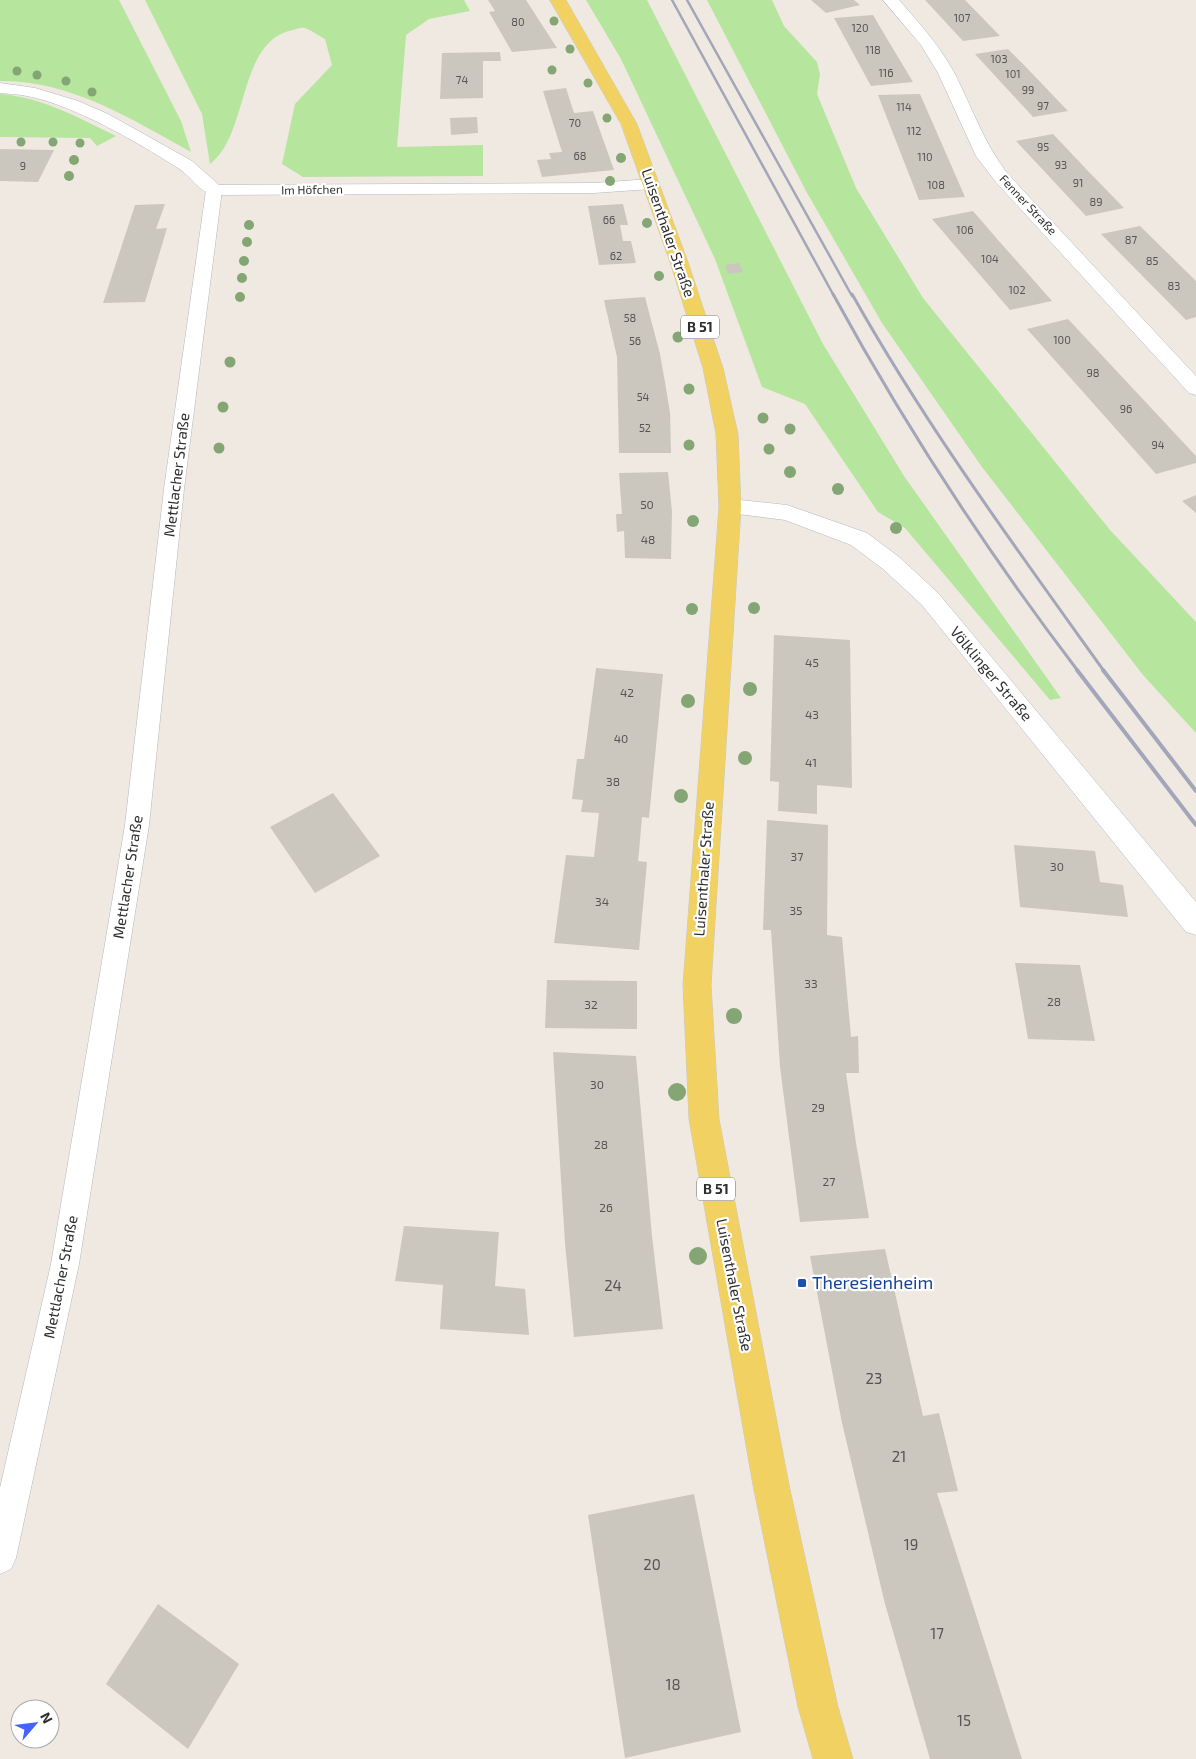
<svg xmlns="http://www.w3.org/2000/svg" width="1196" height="1759" font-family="'Exo 2',sans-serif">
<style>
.green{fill:#b6e59e}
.building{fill:#cbc7bf}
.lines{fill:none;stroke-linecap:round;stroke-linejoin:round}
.service-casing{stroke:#b4b7c1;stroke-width:1}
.minor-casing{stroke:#b4b7c1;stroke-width:1}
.primary-casing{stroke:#c9c9c9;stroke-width:1}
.service{fill:#fff;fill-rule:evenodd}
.minor{fill:#fff;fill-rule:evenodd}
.primary{fill:#f2d163;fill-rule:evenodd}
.rail-far2{stroke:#a3a6b8;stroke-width:2.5}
.rail-far1{stroke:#a3a6b8;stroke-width:3}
.rail{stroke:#a3a6b8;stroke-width:4}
.tree{fill:#84a574}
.transit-dot{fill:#1a4fb4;stroke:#fff;stroke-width:2}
.labels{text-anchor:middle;stroke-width:4.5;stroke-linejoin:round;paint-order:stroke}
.far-number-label{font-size:11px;fill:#555452}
.far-street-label{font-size:12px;fill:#2e2e2e;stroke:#fff}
.number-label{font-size:12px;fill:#555452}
.shield{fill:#fff;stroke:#6d6d6d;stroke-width:1}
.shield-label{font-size:14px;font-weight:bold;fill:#2e2e2e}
.street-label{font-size:15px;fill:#2e2e2e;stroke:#fff}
.near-number-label{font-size:15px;fill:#555452}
.near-transit-label{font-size:18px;fill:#164399;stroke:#fff;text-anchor:start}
</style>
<rect width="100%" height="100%" fill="#efe9e1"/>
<g class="green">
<path d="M0,0H119L181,121L191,152C131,119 70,80 0,81Z"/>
<path d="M145,0H464L470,11L429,19L406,35L397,147L483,145V176L303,177L282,164L295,104L332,65L325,39C319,36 311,30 305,28C301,27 297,29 293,30C237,41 250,133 210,164L202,114Z"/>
<polygon points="586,0 647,0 823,344 904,476 1061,698 1050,700 905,528 878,512 805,404 762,387 715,259 621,59"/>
<polygon points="707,0 772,0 784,26 817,62 820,74 817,94 856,188 923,298 1110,530 1196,622 1196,733 1143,675 982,467 882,323 806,191"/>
<path d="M0,94C42,97 79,118 116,136L97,146L90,138L0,137Z"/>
</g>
<g class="building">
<polygon points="488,0 526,0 557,48 512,52 489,12 495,11"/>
<polygon points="811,0 854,0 860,5 826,13"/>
<polygon points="925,0 965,0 1000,36 963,41"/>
<polygon points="873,15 886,37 913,82 871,86 834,18"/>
<polygon points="1008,49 1023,64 1068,111 1033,117 975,54"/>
<polygon points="500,52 501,61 483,61 483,98 440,99 442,53"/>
<polygon points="566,88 574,113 593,111 614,170 542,177 537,160 551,159 549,153 562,152 543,91"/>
<polygon points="920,94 941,142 965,197 919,200 878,95"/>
<polygon points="477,117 478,133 451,135 450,118"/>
<polygon points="1053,134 1088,171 1124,208 1086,216 1016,141"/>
<polygon points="0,149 54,150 38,182 0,181"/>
<polygon points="165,204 156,229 167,228 145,302 103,303 135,205"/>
<polygon points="623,204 628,225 620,225 623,241 631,241 636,263 599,265 588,206"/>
<polygon points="973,211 998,240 1052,301 1010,310 932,219"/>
<polygon points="1140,226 1196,281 1196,317 1186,320 1101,234"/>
<polygon points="739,263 743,272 728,274 725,265"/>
<polygon points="645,297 660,354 666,388 670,413 671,453 619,453 617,357 604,300"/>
<polygon points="1068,319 1196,456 1196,463 1156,474 1027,329"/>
<polygon points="668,472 672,512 671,559 625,558 624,531 617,532 616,514 622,514 619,473"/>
<polygon points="1196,495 1196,513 1182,501"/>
<polygon points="774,635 850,640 852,788 817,785 817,814 778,811 779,782 770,781"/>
<polygon points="596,668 663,674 649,818 642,817 639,852 638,861 647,862 639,950 554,943 566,855 594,857 599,813 581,812 583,800 572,799 577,759 584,759"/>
<polygon points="333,793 380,856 315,893 270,827"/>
<polygon points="767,820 828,825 827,935 842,937 851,1037 858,1036 859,1073 846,1073 856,1143 869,1218 800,1222 780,1067 771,930 763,930"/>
<polygon points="1014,845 1095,851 1100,882 1123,885 1128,917 1020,907"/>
<polygon points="1015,963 1080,965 1095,1041 1028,1039"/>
<polygon points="547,980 637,981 637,1029 545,1028"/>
<polygon points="553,1052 636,1056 652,1236 663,1329 574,1337 565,1243"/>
<polygon points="404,1226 499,1232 495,1286 525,1289 529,1335 440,1329 443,1285 395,1281"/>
<polygon points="885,1249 923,1416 939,1413 958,1491 937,1493 1022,1759 930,1759 885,1604 842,1423 810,1256"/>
<polygon points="694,1494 741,1732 625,1758 588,1515"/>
<polygon points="158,1604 239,1664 188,1749 106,1684"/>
</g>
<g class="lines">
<g class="service-casing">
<polygon id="service" points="214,185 219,187 222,190 184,489 149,825 79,1264 16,1558 11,1569 0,1574 0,1488 51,1264 125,825 164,489 206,190 209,187"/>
</g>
<g class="minor-casing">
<g id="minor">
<path d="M883,0H899C920,24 940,46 955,74C972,108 984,143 1007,173L1196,376V395L1189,393L995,181L976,156L938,73L921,45Z"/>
<path d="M0,83L35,88L78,101L108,114L192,161L219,185L594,183L651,179L657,180L660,184L657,188L651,189L594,193L214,195C199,192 191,176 178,168C137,142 74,105 27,96C18,94 9,94 0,93Z"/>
<polygon points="730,499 787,505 867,533 899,557 938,593 1196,902 1196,935 1186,932 922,605 883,569 851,545 785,520 722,512 719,507 722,502"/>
</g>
</g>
<g class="primary-casing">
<polygon id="primary" points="550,0 566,0 637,124 688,262 723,368 738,434 741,507 711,985 719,1119 789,1485 838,1707 853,1759 813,1759 798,1707 753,1485 689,1119 683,985 719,507 716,434 703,368 670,262 621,124"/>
</g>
<use href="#service" class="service"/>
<use href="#minor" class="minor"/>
<use href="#primary" class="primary"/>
<g class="rail-far2">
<polyline points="672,0 834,296"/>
<polyline points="687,0 852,296"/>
</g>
<g class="rail-far1">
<path d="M833,294C905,426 988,553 1078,671"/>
<path d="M852,294C926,426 1016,548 1104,671"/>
</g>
<g class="rail">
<polyline points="1077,670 1196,825"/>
<polyline points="1103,670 1196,791"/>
</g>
</g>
<g class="tree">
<circle cx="554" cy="21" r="4.5"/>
<circle cx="570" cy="49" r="4.5"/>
<circle cx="552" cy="70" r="4.5"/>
<circle cx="17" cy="71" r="4.5"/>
<circle cx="37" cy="75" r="4.5"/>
<circle cx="66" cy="81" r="4.5"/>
<circle cx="588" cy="83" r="4.5"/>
<circle cx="92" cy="92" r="4.5"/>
<circle cx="607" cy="118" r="4.5"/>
<circle cx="21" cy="142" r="4.5"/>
<circle cx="53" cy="142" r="4.5"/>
<circle cx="80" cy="143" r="4.5"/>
<circle cx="621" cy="158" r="5"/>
<circle cx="74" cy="160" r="5"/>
<circle cx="69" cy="176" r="5"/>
<circle cx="610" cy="181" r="5"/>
<circle cx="647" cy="223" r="5"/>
<circle cx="249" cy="225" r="5"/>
<circle cx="247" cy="242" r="5"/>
<circle cx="244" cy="261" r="5"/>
<circle cx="659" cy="276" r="5"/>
<circle cx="242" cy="278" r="5"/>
<circle cx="240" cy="297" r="5"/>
<circle cx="678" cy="337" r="5.5"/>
<circle cx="230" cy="362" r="5.5"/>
<circle cx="689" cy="389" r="5.5"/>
<circle cx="223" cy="407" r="5.5"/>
<circle cx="763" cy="418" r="5.5"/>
<circle cx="790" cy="429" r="5.5"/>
<circle cx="689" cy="445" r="5.5"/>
<circle cx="219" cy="448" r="5.5"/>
<circle cx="769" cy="449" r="5.5"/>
<circle cx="790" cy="472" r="6"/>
<circle cx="838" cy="489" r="6"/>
<circle cx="693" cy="521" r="6"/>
<circle cx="896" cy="528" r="6"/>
<circle cx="754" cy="608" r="6"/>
<circle cx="692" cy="609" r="6"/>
<circle cx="750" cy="689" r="7"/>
<circle cx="688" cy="701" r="7"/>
<circle cx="745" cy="758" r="7"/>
<circle cx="681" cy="796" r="7"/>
<circle cx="734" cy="1016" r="8"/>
<circle cx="677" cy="1092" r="9"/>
<circle cx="698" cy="1256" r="9"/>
</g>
<rect class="transit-dot" x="797" y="1278" width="10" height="10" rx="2.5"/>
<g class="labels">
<g class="far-number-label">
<text x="962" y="22">107</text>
<text x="518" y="26">80</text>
<text x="860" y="32">120</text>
<text x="873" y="54">118</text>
<text x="999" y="63">103</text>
<text x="886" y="77">116</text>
<text x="1013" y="78">101</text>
<text x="462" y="84">74</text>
<text x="1028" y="94">99</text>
<text x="1043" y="110">97</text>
<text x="904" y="111">114</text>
<text x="575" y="127">70</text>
<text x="914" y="135">112</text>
<text x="1043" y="151">95</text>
<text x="580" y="160">68</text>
<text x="925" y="161">110</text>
<text x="1061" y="169">93</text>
<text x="23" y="170">9</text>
<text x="1078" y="187">91</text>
<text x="936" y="189">108</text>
<text x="1096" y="206">89</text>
<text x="609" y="224">66</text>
<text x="965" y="234">106</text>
<text x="1131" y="244">87</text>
<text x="616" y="260">62</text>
<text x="990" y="263">104</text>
<text x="1152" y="265">85</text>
<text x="1174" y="290">83</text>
<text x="1017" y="294">102</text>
<text x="630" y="322">58</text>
<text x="1062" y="344">100</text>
<text x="635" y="345">56</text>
<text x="1093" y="377">98</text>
<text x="643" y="401">54</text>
<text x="1126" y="413">96</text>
<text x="645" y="432">52</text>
<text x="1158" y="449">94</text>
</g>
<g class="far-street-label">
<text transform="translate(312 190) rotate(-1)" y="4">Im Höfchen</text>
<text transform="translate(1028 205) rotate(47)" y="4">Fenner Straße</text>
</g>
<g class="number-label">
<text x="647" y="509">50</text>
<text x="648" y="544">48</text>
<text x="812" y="667">45</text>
<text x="627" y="697">42</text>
<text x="812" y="719">43</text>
<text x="621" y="743">40</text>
<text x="811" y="767">41</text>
<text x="613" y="786">38</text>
<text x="797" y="861">37</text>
<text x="1057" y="871">30</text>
<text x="602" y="906">34</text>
<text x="796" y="915">35</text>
<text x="811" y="988">33</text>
<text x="1054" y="1006">28</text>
<text x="591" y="1009">32</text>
<text x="597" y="1089">30</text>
<text x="818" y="1112">29</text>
<text x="601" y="1149">28</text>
<text x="829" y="1186">27</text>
<text x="606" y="1212">26</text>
</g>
<g class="shield">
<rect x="681" y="315.5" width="38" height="23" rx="4"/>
<rect x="697" y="1177.5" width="38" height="23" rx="4"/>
</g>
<g class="shield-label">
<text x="700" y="332">B 51</text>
<text x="716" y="1194">B 51</text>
</g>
<g class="street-label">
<text transform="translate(668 233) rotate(71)" y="5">Luisenthaler Straße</text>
<text transform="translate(177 475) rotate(-83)" y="5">Mettlacher Straße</text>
<text transform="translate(991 674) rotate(50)" y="5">Völklinger Straße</text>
<text transform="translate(704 869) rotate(-86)" y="5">Luisenthaler Straße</text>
<text transform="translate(128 877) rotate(-81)" y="5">Mettlacher Straße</text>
<text transform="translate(61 1277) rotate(-79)" y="5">Mettlacher Straße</text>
<text transform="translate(734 1285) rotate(79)" y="5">Luisenthaler Straße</text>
</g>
<g class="near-number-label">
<text x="613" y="1291">24</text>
<text x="874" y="1384">23</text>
<text x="899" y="1462">21</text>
<text x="911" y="1550">19</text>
<text x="652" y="1570">20</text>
<text x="937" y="1639">17</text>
<text x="673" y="1690">18</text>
<text x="964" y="1726">15</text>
</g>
<g class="near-transit-label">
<text x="812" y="1289">Theresienheim</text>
</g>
</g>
<g transform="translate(35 1724) rotate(62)"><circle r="24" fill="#ffffff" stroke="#ababab"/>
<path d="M0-4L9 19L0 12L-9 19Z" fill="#4264fb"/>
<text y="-8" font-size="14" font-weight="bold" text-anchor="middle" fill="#2e2e2e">N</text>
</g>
</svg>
